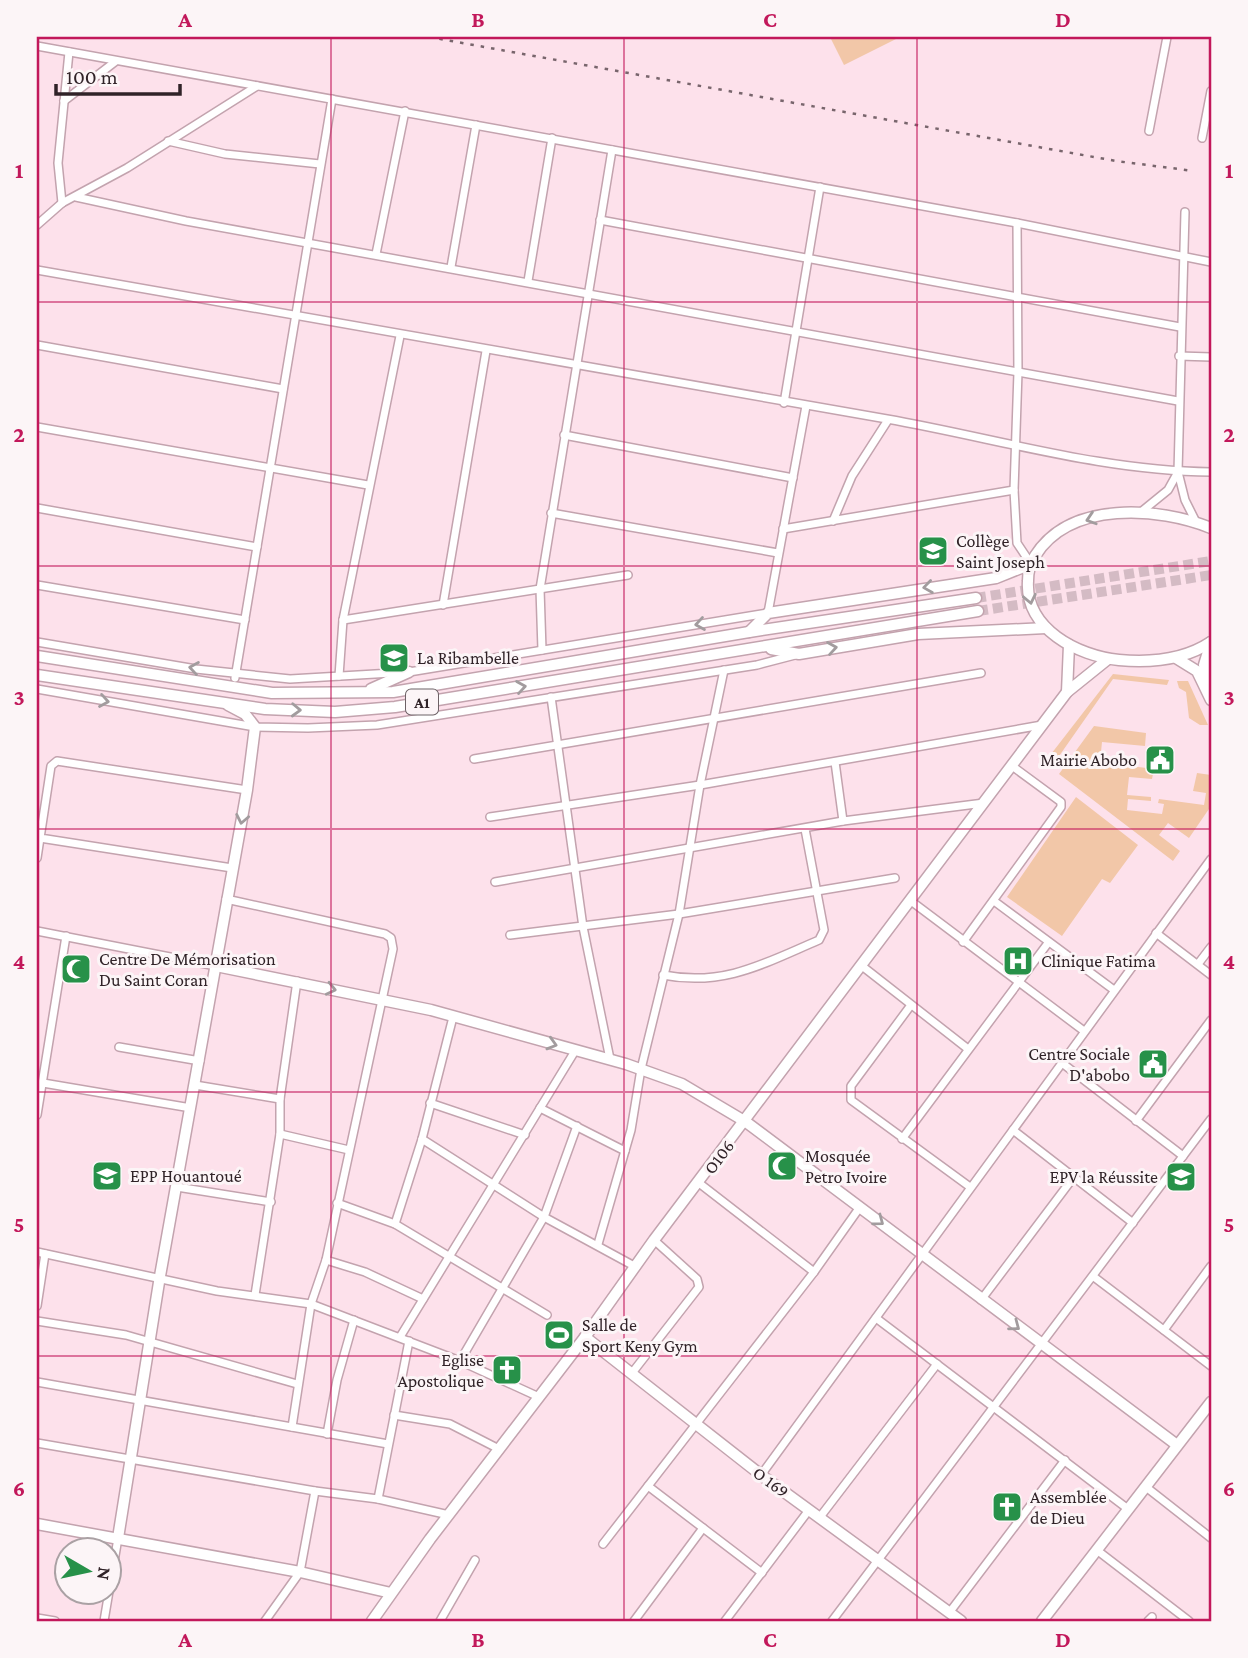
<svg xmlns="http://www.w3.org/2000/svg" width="1248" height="1658" font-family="'Crimson Pro',serif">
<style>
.green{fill:#f2c7a8}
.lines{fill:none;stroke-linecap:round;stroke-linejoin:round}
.primary-tunnel{stroke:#d4bbc4;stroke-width:10;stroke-dasharray:10 5;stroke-linecap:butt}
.street-casing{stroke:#c3a3ae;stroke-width:10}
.secondary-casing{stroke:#c3a3ae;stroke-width:13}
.primary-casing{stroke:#c3a3ae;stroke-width:13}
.street{stroke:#fff;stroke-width:7}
.secondary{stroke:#fff;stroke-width:10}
.primary{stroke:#fff;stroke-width:10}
.rail{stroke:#78656c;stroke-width:2.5;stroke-dasharray:3.5 7;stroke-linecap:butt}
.oneway{stroke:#a29c9e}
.grid{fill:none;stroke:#c2185b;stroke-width:2;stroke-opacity:0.55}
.labels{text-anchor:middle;stroke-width:6;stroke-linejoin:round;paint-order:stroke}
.shield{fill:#fcf5f7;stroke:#6d6266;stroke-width:2}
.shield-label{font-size:16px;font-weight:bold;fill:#302328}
.poi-label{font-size:18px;fill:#302328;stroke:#fcf5f7;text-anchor:start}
.street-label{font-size:18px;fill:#302328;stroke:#fcf5f7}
.neatline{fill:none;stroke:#c2185b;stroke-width:2.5}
.grid-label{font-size:23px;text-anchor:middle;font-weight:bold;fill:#c2185b}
</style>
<rect width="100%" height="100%" fill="#fde1eb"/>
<g class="green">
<polygon points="830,37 895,37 896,39 844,65"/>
<polygon points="1113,674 1169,680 1167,685 1113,679 1057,759 1048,758"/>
<polygon points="1177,681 1188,681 1208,725 1200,725 1189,718 1186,692 1179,688"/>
<polygon points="1094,726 1146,733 1145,746 1102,742 1100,762 1154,769 1152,779 1129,777 1127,795 1151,797 1151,801 1128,799 1127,810 1162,814 1164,804 1158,803 1159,799 1204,805 1206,793 1193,791 1197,773 1211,775 1211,806 1189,838 1168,823 1159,835 1180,851 1173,861 1059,774"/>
<polygon points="1076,797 1138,845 1110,883 1102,879 1062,936 1007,897"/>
</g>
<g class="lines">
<g class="primary-tunnel">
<polyline points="976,598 1211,561"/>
<polyline points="978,611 1211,575"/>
</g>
<g class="street-casing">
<g id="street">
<polyline points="37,46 1017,223 1211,262"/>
<polyline points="64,101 116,61"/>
<polyline points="1149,131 1167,37"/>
<polyline points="1202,138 1211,91"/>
<polyline points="168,141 225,154 320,164"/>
<polyline points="76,197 186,221 1178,401"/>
<polyline points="62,203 58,163 69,52"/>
<polyline points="1185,212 1178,472 1185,500 1196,522"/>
<polyline points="600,220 1180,327"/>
<polyline points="1017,223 1018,372 1014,490 1017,543 1031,564"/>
<polyline points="37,225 62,203 127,168 257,86"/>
<polyline points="376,254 405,111"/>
<polyline points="451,267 476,125"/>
<path d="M37,270C320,319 603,371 887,419C995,438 1101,471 1211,472"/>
<polyline points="528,281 552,138"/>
<polyline points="37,345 283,389"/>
<polyline points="1179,356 1211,357"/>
<polyline points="784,403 820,187"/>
<polyline points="37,427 368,485"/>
<polyline points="564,435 793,478"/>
<polyline points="37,508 257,547"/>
<polyline points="1141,512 1168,490 1178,472"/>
<polyline points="551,513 778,553"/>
<polyline points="833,521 852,476 888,420"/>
<polyline points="783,529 1014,490"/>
<polyline points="37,585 245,620"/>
<polyline points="443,605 486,351"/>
<polyline points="343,620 628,575"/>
<polyline points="37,642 196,669 290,679 409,672 768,613 806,406"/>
<polyline points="542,650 540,589 612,150"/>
<polyline points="339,676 343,620 400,336"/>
<polyline points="235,678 332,99"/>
<polyline points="37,689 255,727 308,728 377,725 757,665 795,655"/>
<polyline points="551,697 583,927 610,1059"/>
<polyline points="474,759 981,673"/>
<polyline points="835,762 843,821"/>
<polyline points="490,817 700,785 1042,725"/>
<polyline points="37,858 40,838"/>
<polyline points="232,868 40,838 51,766 57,761 247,790"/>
<polyline points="495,882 843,821 984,803"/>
<polyline points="226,899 385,934 391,938 393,949 326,1260 311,1304 292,1427"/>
<polyline points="911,901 1084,1031"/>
<polyline points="994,901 1114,990"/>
<polyline points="37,931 216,966"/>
<polyline points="1156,933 1211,975"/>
<polyline points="510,935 679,914 895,878"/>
<polyline points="963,942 1061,807 1061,802 1012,766"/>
<polyline points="1198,964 1211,947"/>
<polyline points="862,966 968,1049"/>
<path d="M663,975C724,987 765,963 819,940L824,930L805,829"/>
<polyline points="911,1005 851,1086 851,1100 970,1187"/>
<polyline points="119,1047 200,1061"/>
<polyline points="1062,1063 1183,1156"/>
<polyline points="43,1083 191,1108"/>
<polyline points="195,1085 280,1099"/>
<polyline points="430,1103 525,1135"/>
<polyline points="540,1108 625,1151"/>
<polyline points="37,1115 66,936"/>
<polyline points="1136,1121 1211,1020"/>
<polyline points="1013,1130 1133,1223"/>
<polyline points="280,1134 349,1150"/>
<polyline points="422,1139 544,1217 636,1267"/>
<polyline points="902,1139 1048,943"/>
<polyline points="699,1183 814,1272"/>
<polyline points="177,1187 271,1202"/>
<polyline points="337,1203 395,1224 547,1315"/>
<polyline points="395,1224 422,1139 453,1017"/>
<polyline points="598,1244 631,1130 641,1069 679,914 700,785 724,670"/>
<polyline points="37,1252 217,1291 311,1304 460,1361 539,1397"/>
<polyline points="326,1260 365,1272 423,1299"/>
<polyline points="1094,1277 1211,1366"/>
<polyline points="255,1295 280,1134 280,1099 297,981"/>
<polyline points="981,1300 1073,1178"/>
<polyline points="37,1306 45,1254"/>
<polyline points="876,1318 1128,1509"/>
<polyline points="37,1321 126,1335 297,1384"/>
<polyline points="1164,1330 1211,1266"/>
<polyline points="400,1337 575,1051"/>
<polyline points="460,1361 544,1217 577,1126"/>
<polyline points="632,1373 699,1287 697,1279 654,1240"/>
<polyline points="37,1382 388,1444"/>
<polyline points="394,1415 450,1424 499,1449"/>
<polyline points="327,1434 337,1380 354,1320"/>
<polyline points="37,1443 315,1491 378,1499 449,1515"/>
<polyline points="761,1475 1211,859"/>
<polyline points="648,1486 762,1573"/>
<polyline points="1146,1487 1211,1538"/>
<polyline points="378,1499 409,1341"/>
<polyline points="820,1517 937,1364"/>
<polyline points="603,1544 814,1272 860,1207"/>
<polyline points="1098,1551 1189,1621"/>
<polyline points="949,1613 1065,1460"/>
<polyline points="37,1618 55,1621"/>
<polyline points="104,1621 118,1538"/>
<polyline points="265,1621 300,1572 315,1491"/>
<polyline points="440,1621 475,1560"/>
<polyline points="634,1621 703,1528"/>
<polyline points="725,1621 809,1510"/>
<polyline points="832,1621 1211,1119"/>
<polyline points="1148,1621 1152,1617"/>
</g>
</g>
<g class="secondary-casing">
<g id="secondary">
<path d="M1211,528C1159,507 1070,500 1035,556C1030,563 1028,573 1028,581C1025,629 1078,656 1119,660C1152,663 1184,660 1211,642"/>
<polyline points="1176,658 1197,671 1211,700"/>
<polyline points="1207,683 1204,665 1211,642"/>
<polyline points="1067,692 1069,645"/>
<polyline points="216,966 431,1010 626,1064 682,1084 746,1122 1177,1445"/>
<polyline points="585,1337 761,1475 961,1621"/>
<polyline points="37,1524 300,1572 391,1593"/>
<polyline points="118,1538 160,1276 247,790 255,727 245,714 228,705"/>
<polyline points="372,1621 430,1539 585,1337 654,1240 1067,692 1108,659"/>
<polyline points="1042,1621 1211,1402"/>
</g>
</g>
<g class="primary-casing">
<g id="primary">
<polyline points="749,632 768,613 996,578 1031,564"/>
<polyline points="771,649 799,654 918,634 1046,628"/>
<polyline points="37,656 272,693 393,692 749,632 976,598"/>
<polyline points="37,675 265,709 335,712 395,707 978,611"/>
<polyline points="371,689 409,672"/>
</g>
</g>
<use href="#street" class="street"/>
<use href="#secondary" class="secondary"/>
<use href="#primary" class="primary"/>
<polyline class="rail" points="429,37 1116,161 1194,171"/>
</g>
<defs><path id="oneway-chevron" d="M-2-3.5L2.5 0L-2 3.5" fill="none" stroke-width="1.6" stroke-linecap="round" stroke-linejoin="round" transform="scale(1.75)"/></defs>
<g class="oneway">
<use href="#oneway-chevron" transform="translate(1091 519) rotate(162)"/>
<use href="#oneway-chevron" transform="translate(928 587) rotate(172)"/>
<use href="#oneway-chevron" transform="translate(1030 599) rotate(78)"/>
<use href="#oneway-chevron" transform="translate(700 624) rotate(171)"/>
<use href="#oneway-chevron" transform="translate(832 648) rotate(-9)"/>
<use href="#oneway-chevron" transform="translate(194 668) rotate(-171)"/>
<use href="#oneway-chevron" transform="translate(521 687) rotate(-9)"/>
<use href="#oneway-chevron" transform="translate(104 701) rotate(10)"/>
<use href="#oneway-chevron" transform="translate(296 710) rotate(2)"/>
<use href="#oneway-chevron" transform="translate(242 819) rotate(101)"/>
<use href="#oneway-chevron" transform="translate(331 989) rotate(13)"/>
<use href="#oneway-chevron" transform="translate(552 1044) rotate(16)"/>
<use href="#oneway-chevron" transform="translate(879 1221) rotate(37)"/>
<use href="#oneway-chevron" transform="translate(1015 1326) rotate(37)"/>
</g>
<path class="grid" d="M331,37V1621M624,37V1621M917,37V1621M37,302H1211M37,566H1211M37,829H1211M37,1092H1211M37,1356H1211"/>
<defs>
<g id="school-square" transform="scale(1.575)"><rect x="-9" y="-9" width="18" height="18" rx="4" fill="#279149" stroke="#fcf5f7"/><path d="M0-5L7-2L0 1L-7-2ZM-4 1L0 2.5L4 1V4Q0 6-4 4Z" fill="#fff"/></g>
<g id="civic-square" transform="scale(1.575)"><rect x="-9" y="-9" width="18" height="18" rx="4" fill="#279149" stroke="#fcf5f7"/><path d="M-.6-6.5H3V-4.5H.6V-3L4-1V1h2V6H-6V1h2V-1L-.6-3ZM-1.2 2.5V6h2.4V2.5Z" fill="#fff"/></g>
<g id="hospital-square" transform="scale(1.575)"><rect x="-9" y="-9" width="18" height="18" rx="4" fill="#279149" stroke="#fcf5f7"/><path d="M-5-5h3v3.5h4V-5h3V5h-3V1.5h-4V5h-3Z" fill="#fff"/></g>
<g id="mosque-square" transform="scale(1.575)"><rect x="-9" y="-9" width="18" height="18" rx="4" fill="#279149" stroke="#fcf5f7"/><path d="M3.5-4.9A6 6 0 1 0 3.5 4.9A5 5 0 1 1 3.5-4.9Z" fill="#fff"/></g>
<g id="stadium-square" transform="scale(1.575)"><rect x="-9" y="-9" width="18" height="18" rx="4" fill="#279149" stroke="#fcf5f7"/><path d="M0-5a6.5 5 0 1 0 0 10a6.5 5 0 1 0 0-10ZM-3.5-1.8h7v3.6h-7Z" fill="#fff"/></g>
<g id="church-square" transform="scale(1.575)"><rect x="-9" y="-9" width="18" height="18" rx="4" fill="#279149" stroke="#fcf5f7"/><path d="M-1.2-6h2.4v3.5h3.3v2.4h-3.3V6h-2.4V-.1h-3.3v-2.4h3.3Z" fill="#fff"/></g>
</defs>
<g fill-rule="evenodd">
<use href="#school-square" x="933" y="551"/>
<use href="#school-square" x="394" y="658"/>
<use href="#civic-square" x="1160" y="760"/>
<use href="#hospital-square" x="1018" y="961"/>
<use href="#mosque-square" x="76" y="969"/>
<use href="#civic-square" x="1153" y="1064"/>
<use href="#mosque-square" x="782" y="1166"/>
<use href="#school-square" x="107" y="1176"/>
<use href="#school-square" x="1181" y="1177"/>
<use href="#stadium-square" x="559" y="1335"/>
<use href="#church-square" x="507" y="1370"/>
<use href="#church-square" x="1007" y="1507"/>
</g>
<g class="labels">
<rect class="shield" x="406" y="689.5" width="32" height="25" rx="5"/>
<g class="shield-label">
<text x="422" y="708">A1</text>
</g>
<g class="poi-label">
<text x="956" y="547">Collège<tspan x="956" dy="21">Saint Joseph</tspan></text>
<text x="417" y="664">La Ribambelle</text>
<text x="1137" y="766" text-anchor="end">Mairie Abobo</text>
<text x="99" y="965">Centre De Mémorisation<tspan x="99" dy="21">Du Saint Coran</tspan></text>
<text x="1041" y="967">Clinique Fatima</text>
<text x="1130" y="1060" text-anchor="end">Centre Sociale<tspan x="1130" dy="21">D'abobo</tspan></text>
<text x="805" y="1162">Mosquée<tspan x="805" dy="21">Petro Ivoire</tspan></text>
<text x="130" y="1182">EPP Houantoué</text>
<text x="1158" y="1183" text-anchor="end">EPV la Réussite</text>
<text x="582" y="1331">Salle de<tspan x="582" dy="21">Sport Keny Gym</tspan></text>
<text x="484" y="1366" text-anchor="end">Eglise<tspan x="484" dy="21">Apostolique</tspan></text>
<text x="1030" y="1503">Assemblée<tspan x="1030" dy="21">de Dieu</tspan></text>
</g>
<g class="street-label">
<text transform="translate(719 1157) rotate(-53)" y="6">O106</text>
<text transform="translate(771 1482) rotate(36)" y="6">O 169</text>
</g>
</g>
<rect width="1248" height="1658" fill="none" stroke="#fcf5f7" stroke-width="77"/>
<g transform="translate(88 1571) rotate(99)"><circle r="33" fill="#fcf5f7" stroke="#aaa1a4" stroke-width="2"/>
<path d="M0-5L12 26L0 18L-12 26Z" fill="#279149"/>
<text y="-10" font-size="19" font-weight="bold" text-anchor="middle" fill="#302328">N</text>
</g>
<path d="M56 84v10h124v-10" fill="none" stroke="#302328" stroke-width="3.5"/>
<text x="66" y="84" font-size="21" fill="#302328" stroke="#fcf5f7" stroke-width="5" paint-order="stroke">100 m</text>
<rect x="38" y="38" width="1172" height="1582" class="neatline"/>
<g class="grid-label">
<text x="185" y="27">A</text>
<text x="478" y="27">B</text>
<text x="770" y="27">C</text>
<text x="1063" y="27">D</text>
<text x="19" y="178">1</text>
<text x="1229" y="178">1</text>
<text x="19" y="442">2</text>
<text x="1229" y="442">2</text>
<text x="19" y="705">3</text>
<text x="1229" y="705">3</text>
<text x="19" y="969">4</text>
<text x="1229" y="969">4</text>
<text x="19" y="1232">5</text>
<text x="1229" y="1232">5</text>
<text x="19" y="1496">6</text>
<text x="1229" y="1496">6</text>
<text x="185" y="1647">A</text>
<text x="478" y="1647">B</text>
<text x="770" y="1647">C</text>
<text x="1063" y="1647">D</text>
</g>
</svg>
